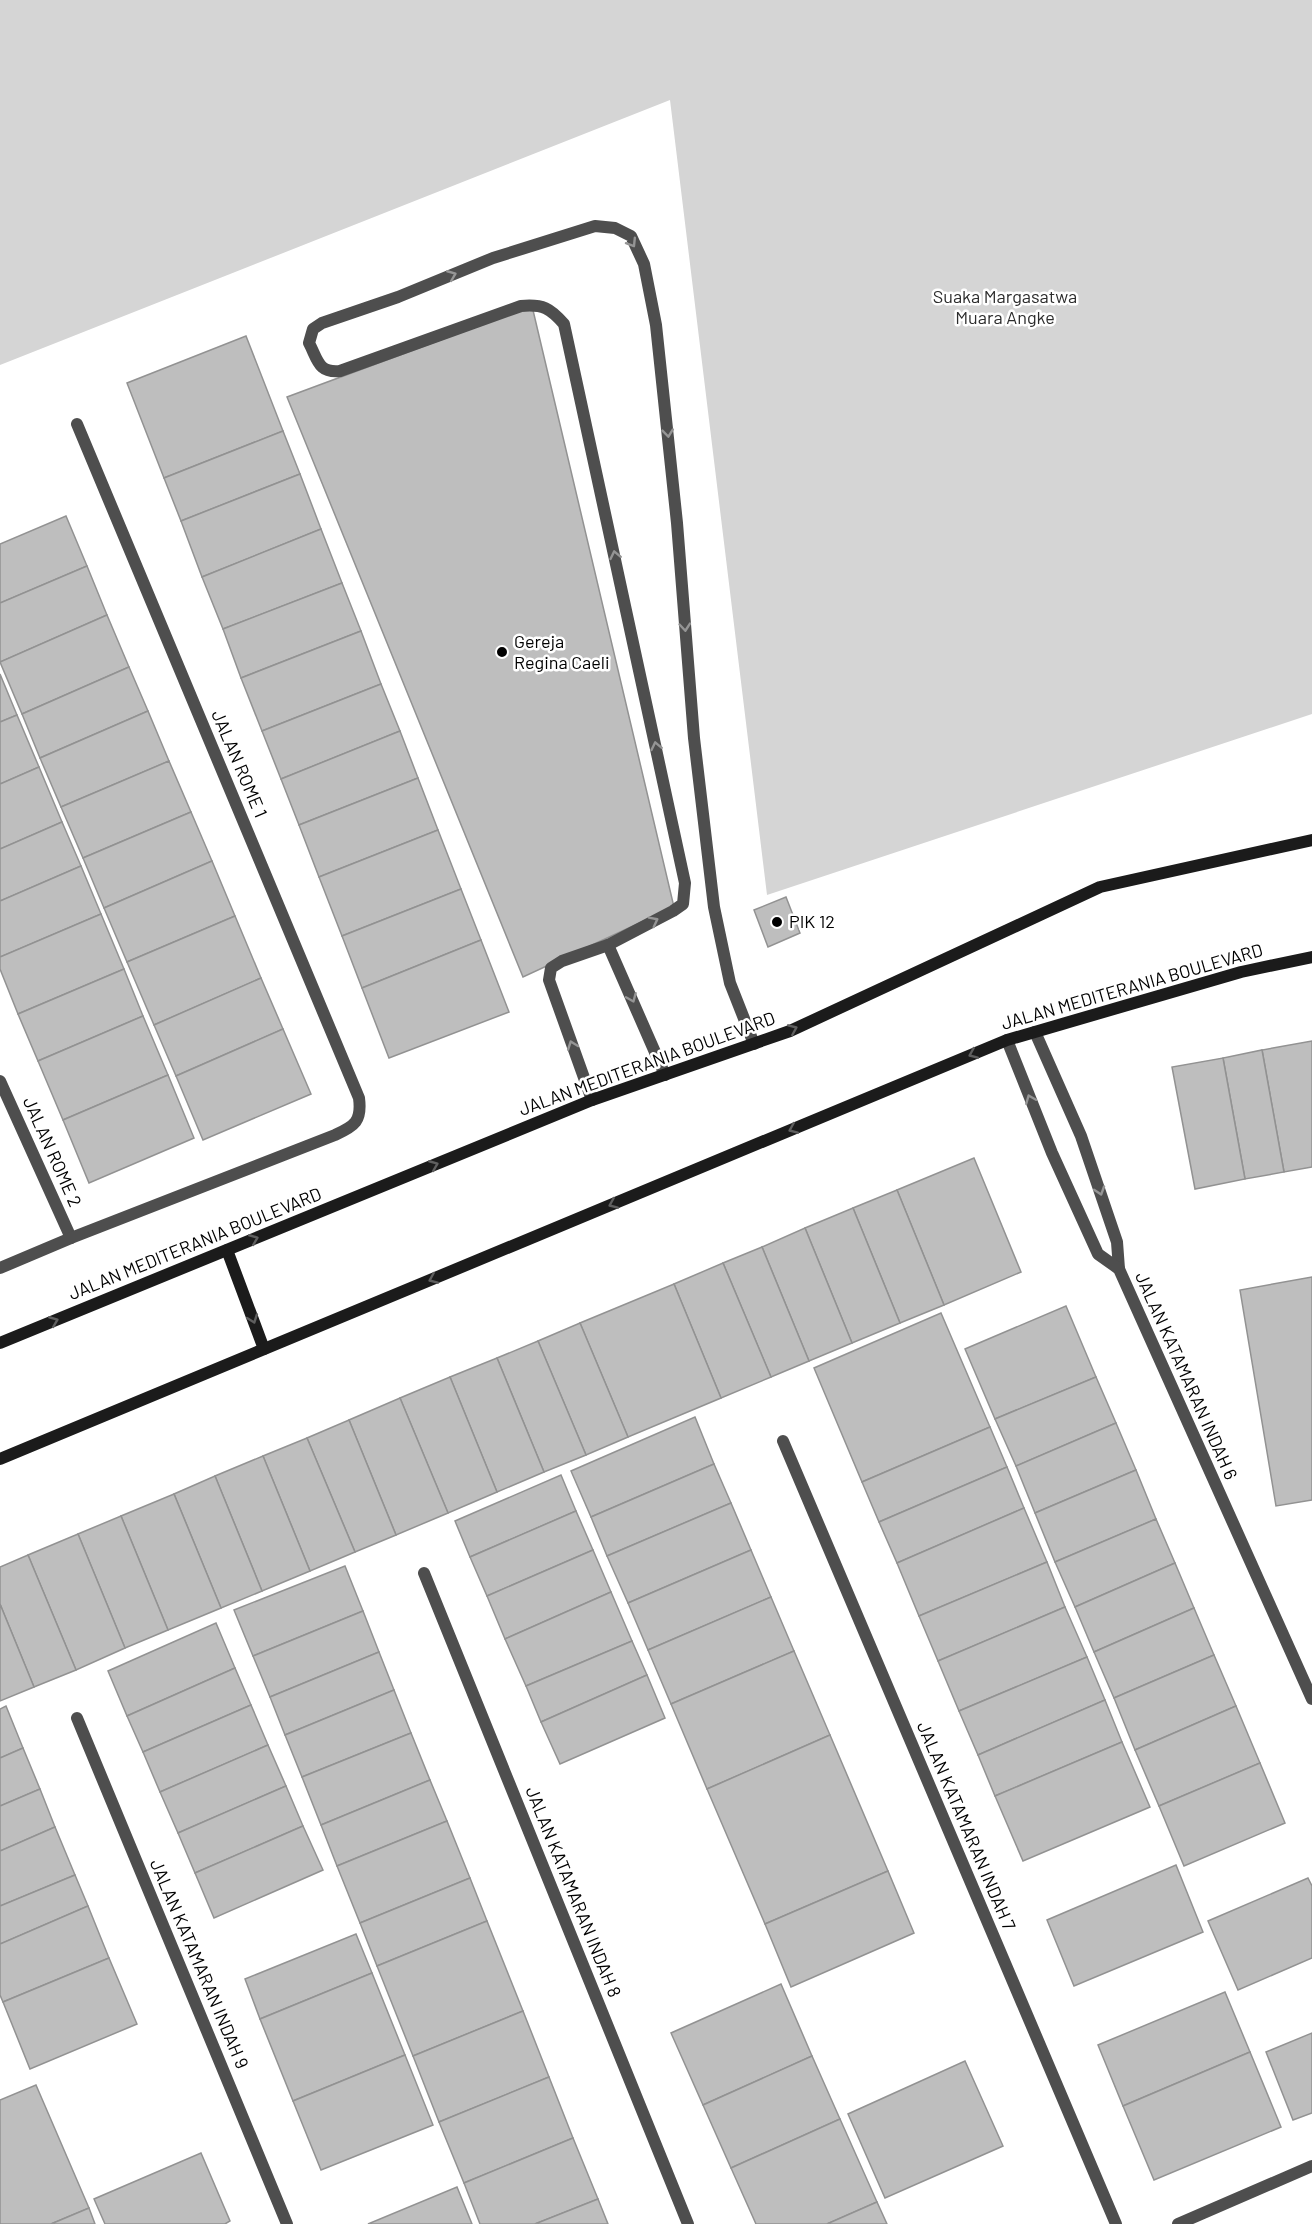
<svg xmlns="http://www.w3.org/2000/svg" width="1312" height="2224" font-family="Barlow,sans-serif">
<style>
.green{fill:#d5d5d5}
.building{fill:#bebebe;stroke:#929292;stroke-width:1.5}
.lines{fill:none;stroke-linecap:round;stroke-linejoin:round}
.lane{stroke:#4e4e4e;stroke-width:12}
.street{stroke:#4e4e4e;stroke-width:12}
.secondary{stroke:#1b1b1b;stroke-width:12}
.oneway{stroke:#959595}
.oneway2{stroke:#5f5f5f}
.poi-dot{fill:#000;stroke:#fff;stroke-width:2}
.labels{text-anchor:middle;stroke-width:5;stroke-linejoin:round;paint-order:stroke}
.park-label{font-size:18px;fill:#2c2c2c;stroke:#fff}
.poi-label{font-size:18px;fill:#000;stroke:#fff;text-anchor:start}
.street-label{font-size:18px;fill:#000;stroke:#fff}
</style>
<rect width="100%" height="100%" fill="#fff"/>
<polygon class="green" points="0,0 1312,0 1312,714 767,895 670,100 0,365"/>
<g class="building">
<polygon points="532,306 674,907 523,977 287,397"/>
<polygon points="246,336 283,431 164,478 127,383"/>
<polygon points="283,431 300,474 181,521 164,478"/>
<polygon points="300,474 321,529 202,577 181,521"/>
<polygon points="66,516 87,566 0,603 0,544"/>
<polygon points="321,529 342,583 223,629 202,577"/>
<polygon points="87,566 107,615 0,662 0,603"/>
<polygon points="342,583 361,631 241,678 223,629"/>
<polygon points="107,615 129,667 22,714 0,662"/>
<polygon points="361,631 381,684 262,731 241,678"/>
<polygon points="129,667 148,711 40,758 22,714"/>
<polygon points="0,674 17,715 0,722"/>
<polygon points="381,684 400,731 281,779 262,731"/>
<polygon points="148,711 169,761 61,807 40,758"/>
<polygon points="17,715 39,767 0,784 0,722"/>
<polygon points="400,731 418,778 299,825 281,779"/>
<polygon points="169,761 191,812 83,858 61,807"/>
<polygon points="39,767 62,822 0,849 0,784"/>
<polygon points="418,778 438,830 319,877 299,825"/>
<polygon points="191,812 212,861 104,908 83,858"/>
<polygon points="62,822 81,866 0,901 0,849"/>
<polygon points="438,830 461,889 342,936 319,877"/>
<polygon points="212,861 235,916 127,962 104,908"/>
<polygon points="81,866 101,914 0,957 0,901"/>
<polygon points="461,889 481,940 362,988 342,936"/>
<polygon points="786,897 800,933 768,947 754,910"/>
<polygon points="101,914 124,969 18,1014 0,969 0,957"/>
<polygon points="235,916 261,978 154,1025 127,962"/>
<polygon points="481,940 509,1012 389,1058 362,988"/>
<polygon points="124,969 143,1016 38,1061 18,1014"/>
<polygon points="261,978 283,1029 176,1076 154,1025"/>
<polygon points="143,1016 168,1075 63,1120 38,1061"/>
<polygon points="283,1029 311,1094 203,1140 176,1076"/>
<polygon points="1312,1041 1312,1167 1284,1172 1262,1050"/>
<polygon points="1262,1050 1284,1172 1245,1179 1223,1058"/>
<polygon points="1223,1058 1245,1179 1195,1189 1172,1067"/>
<polygon points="168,1075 194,1138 89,1183 63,1120"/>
<polygon points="974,1158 1021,1272 944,1305 897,1190"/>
<polygon points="897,1190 944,1305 900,1323 853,1208"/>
<polygon points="853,1208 900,1323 852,1343 805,1228"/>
<polygon points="805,1228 852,1343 809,1361 762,1247"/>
<polygon points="762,1247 809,1361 771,1377 723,1263"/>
<polygon points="723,1263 771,1377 721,1398 674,1284"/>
<polygon points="1312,1277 1312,1500 1276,1506 1240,1290"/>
<polygon points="674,1284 721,1398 628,1437 580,1323"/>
<polygon points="1066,1306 1096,1377 995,1419 965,1349"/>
<polygon points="941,1313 990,1427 862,1482 814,1368"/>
<polygon points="580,1323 628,1437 586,1455 538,1341"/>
<polygon points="538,1341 586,1455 544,1472 497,1358"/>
<polygon points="497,1358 544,1472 497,1492 450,1377"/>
<polygon points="450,1377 497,1492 448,1513 400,1398"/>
<polygon points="1096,1377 1116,1423 1016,1466 995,1419"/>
<polygon points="400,1398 448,1513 396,1535 349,1420"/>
<polygon points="695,1417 714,1464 591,1517 571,1471"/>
<polygon points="349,1420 396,1535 355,1552 307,1438"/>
<polygon points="1116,1423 1136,1470 1035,1513 1016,1466"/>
<polygon points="990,1427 1007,1467 879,1522 862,1482"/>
<polygon points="307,1438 355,1552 310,1571 263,1456"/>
<polygon points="263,1456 310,1571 262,1591 215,1476"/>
<polygon points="714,1464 731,1503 607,1556 591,1517"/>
<polygon points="1007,1467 1024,1508 897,1563 879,1522"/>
<polygon points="1136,1470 1156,1519 1055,1562 1035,1513"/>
<polygon points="561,1475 576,1511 470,1557 455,1521"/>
<polygon points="215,1476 262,1591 221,1608 174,1494"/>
<polygon points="174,1494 221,1608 168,1630 121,1516"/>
<polygon points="731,1503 751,1550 628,1603 607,1556"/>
<polygon points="1024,1508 1047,1562 919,1616 897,1563"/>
<polygon points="576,1511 593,1550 487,1596 470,1557"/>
<polygon points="121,1516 168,1630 125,1648 78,1534"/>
<polygon points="1156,1519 1175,1563 1075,1607 1055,1562"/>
<polygon points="78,1534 125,1648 76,1670 28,1555"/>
<polygon points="593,1550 611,1592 505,1639 487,1596"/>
<polygon points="751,1550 771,1597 648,1650 628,1603"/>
<polygon points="28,1555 76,1670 34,1687 0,1604 0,1567"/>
<polygon points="1047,1562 1065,1607 938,1661 919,1616"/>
<polygon points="1175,1563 1194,1608 1094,1652 1075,1607"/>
<polygon points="345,1566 363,1611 253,1656 234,1610"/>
<polygon points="611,1592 632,1641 526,1686 505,1639"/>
<polygon points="771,1597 794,1651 671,1704 648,1650"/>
<polygon points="0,1604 34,1687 0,1701"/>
<polygon points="1065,1607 1087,1657 959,1711 938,1661"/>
<polygon points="1194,1608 1214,1655 1114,1698 1094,1652"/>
<polygon points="363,1611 379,1652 270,1697 253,1656"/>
<polygon points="216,1623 235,1668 127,1716 108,1671"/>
<polygon points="632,1641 647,1675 541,1722 526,1686"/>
<polygon points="794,1651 830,1735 707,1789 671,1704"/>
<polygon points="379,1652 394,1690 285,1735 270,1697"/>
<polygon points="1214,1655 1236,1706 1135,1750 1114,1698"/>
<polygon points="1087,1657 1105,1700 978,1755 959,1711"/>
<polygon points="235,1668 251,1705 143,1752 127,1716"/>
<polygon points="647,1675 665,1718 560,1764 541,1722"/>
<polygon points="394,1690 411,1733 302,1777 285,1735"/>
<polygon points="1105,1700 1122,1742 995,1796 978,1755"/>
<polygon points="251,1705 268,1745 160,1792 143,1752"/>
<polygon points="6,1706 23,1748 0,1758 0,1709"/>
<polygon points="1236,1706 1260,1763 1159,1806 1135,1750"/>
<polygon points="411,1733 430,1780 321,1825 302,1777"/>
<polygon points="830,1735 888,1871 765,1924 707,1789"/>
<polygon points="1122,1742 1150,1807 1023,1861 995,1796"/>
<polygon points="268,1745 286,1786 178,1833 160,1792"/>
<polygon points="23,1748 40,1789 0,1806 0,1758"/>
<polygon points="1260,1763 1285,1823 1184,1866 1159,1806"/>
<polygon points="430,1780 447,1821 337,1866 321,1825"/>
<polygon points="286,1786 303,1826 195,1873 178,1833"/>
<polygon points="40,1789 55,1827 0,1851 0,1806"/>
<polygon points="447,1821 470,1878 360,1923 337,1866"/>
<polygon points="303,1826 323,1870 214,1918 195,1873"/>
<polygon points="55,1827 75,1875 0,1906 0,1851"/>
<polygon points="1176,1865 1203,1932 1074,1986 1047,1920"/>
<polygon points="888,1871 914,1933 791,1987 765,1924"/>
<polygon points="75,1875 88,1906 0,1944 0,1906"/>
<polygon points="470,1878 487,1921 377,1966 360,1923"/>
<polygon points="1308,1878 1312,1886 1312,1958 1238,1990 1208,1921"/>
<polygon points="88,1906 109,1958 3,2002 0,1995 0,1944"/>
<polygon points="487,1921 523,2011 413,2056 377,1966"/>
<polygon points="356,1934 372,1973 260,2019 245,1979"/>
<polygon points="109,1958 137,2024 30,2069 3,2002"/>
<polygon points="372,1973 405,2055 293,2101 260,2019"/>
<polygon points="781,1984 812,2056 703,2105 671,2033"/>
<polygon points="1225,1992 1250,2052 1123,2106 1098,2045"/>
<polygon points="523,2011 549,2077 439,2122 413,2056"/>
<polygon points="1312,2033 1312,2113 1293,2120 1266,2052"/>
<polygon points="1250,2052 1281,2127 1154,2180 1123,2106"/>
<polygon points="405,2055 433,2125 321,2170 293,2101"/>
<polygon points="812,2056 840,2119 731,2168 703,2105"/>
<polygon points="965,2061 1003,2146 885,2198 848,2114"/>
<polygon points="549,2077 573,2138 464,2183 439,2122"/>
<polygon points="36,2085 89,2208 51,2224 0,2224 0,2100"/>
<polygon points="840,2119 877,2202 827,2224 756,2224 731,2168"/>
<polygon points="573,2138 598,2199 535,2224 480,2224 464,2183"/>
<polygon points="201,2153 230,2221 225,2224 105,2224 94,2199"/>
<polygon points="457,2187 472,2224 368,2224"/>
<polygon points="598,2199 608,2224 535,2224"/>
<polygon points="877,2202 887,2224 827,2224"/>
<polygon points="89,2208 95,2224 51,2224"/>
</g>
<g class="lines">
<g class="lane">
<polyline points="608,945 665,1075"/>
<path d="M592,1100L549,980L551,968L562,961L608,945L673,911L683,904L685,883L564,324C550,308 543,304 521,306L340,371C318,373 318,360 309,343L313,329L322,323L398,297L493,258L595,226L615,228L631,236L644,264L656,325L677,523L694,738L714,907L730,983L754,1044"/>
</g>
<g class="street">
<polyline points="1035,1032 1081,1136 1117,1242 1119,1269"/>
<polyline points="1007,1040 1052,1153 1098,1254 1119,1269 1312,1699"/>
<polyline points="0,1081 71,1238"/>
<path d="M0,1268L71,1238L335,1135C355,1126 362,1121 359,1098L77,424"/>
<polyline points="783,1441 1116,2224"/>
<polyline points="424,1573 688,2224"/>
<polyline points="77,1718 287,2224"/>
<polyline points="1178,2224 1312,2166"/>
</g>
<g class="secondary">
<polyline points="227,1250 264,1349"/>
<polyline points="0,1343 592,1100 790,1031 1100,887 1312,840"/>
<polyline points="0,1459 1007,1040 1241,972 1312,957"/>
</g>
</g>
<defs><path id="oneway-chevron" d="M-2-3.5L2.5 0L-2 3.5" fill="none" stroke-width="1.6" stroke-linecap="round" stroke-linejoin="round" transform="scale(1.5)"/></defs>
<g class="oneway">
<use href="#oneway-chevron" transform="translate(632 243) rotate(58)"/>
<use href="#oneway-chevron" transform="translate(452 275) rotate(-22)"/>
<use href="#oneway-chevron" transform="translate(668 433) rotate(84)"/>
<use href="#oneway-chevron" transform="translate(615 555) rotate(-102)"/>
<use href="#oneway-chevron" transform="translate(685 627) rotate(85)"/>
<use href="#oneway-chevron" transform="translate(656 746) rotate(-102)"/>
<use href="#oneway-chevron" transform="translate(654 921) rotate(-27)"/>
<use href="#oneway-chevron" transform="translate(632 998) rotate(67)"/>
<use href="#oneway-chevron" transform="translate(572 1045) rotate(-110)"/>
<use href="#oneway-chevron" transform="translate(1030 1099) rotate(-112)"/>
<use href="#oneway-chevron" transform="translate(1100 1191) rotate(72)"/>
</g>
<g class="oneway2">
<use href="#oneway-chevron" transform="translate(793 1029) rotate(-23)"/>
<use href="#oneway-chevron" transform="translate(973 1054) rotate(157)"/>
<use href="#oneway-chevron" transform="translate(793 1129) rotate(157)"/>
<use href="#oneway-chevron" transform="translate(434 1165) rotate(-22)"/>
<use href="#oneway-chevron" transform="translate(613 1204) rotate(157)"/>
<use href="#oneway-chevron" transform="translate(254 1239) rotate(-22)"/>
<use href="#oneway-chevron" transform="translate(433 1279) rotate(157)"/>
<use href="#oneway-chevron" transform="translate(253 1319) rotate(70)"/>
<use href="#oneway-chevron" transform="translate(54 1321) rotate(-22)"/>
</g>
<g class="poi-dot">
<circle cx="502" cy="652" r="6"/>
<circle cx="777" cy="922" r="6"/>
</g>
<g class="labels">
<g class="park-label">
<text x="1005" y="303">Suaka Margasatwa<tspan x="1005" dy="21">Muara Angke</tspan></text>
</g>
<g class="poi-label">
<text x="514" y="648">Gereja<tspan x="514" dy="21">Regina Caeli</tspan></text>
<text x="789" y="928">PIK 12</text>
</g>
<g class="street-label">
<text transform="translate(239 764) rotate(67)" y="6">JALAN ROME 1</text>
<text transform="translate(1132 987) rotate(-16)" y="6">JALAN MEDITERANIA BOULEVARD</text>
<text transform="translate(647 1064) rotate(-20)" y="6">JALAN MEDITERANIA BOULEVARD</text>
<text transform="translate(52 1152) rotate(66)" y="6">JALAN ROME 2</text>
<text transform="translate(195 1244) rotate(-22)" y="6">JALAN MEDITERANIA BOULEVARD</text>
<text transform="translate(1186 1376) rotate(66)" y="6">JALAN KATAMARAN INDAH 6</text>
<text transform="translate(966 1826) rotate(67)" y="6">JALAN KATAMARAN INDAH 7</text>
<text transform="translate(573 1892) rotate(68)" y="6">JALAN KATAMARAN INDAH 8</text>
<text transform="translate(199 1964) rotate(67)" y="6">JALAN KATAMARAN INDAH 9</text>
</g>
</g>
</svg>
